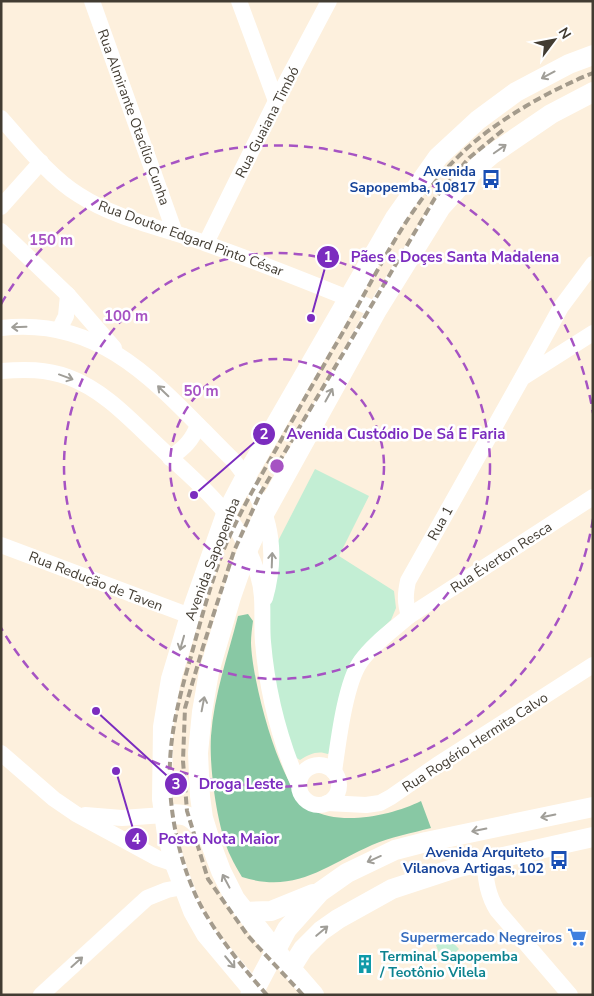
<svg xmlns="http://www.w3.org/2000/svg" width="594" height="996" font-family="'Nunito Sans',sans-serif">
<style>
.green{fill:#c3eed4}
.forest{fill:#88c8a4}
.lines{fill:none;stroke-linecap:round;stroke-linejoin:round}
.minor{stroke:#fff;stroke-width:16}
.major{stroke:#fff;stroke-width:20}
.rail{stroke:#a49b8c;stroke-width:4;stroke-dasharray:8 4;stroke-linecap:butt}
.oneway{stroke:#a09e98}
.ring{fill:none;stroke:#a653c3;stroke-width:2.5;stroke-dasharray:9 6}
.labels{text-anchor:middle;stroke-width:5;stroke-linejoin:round;paint-order:stroke}
.street-label{font-size:14px;fill:#423c32;stroke:#fff}
.transit-label{font-size:14px;font-weight:bold;fill:#164399;stroke:#fff;text-anchor:end}
.shop-label{font-size:14px;font-weight:bold;fill:#366cbe;stroke:#fff;text-anchor:end}
.culture-label{font-size:14px;font-weight:bold;fill:#0d838f;stroke:#fff;text-anchor:start}
.centre{fill:#a653c3;stroke:#fff;stroke-width:2.5}
.ring-label{font-size:15px;text-anchor:middle;font-weight:bold;fill:#a653c3;stroke:#fff;stroke-width:5;stroke-linejoin:round;paint-order:stroke}
.leader{fill:none;stroke:#7b2cbf;stroke-width:2}
.callout-dot{fill:#7b2cbf;stroke:#fff;stroke-width:2}
.mark-label{font-size:15px;text-anchor:middle;font-weight:bold;fill:#fff}
.callout-label{font-size:15px;text-anchor:middle;font-weight:bold;fill:#7b2cbf;stroke:#fff;stroke-width:5;stroke-linejoin:round;paint-order:stroke}
</style>
<rect width="100%" height="100%" fill="#fdf0dd"/>
<g class="green">
<path d="M315,469L369,496L339,556L394,591L396,608L391,620L368,642L334,749L328,754C318,750 309,754 300,760L295,757L276,696L259,578Z"/>
<path d="M442,938C450,938 453,943 459,949L446,961L439,953L436,945Z"/>
</g>
<path class="forest" d="M248,614L253,621C252,628 251,636 251,643C252,680 279,789 311,809C340,827 393,815 421,801L431,828C412,833 390,837 372,845C325,866 296,894 242,877C238,870 234,864 231,857C217,829 209,767 211,736C214,695 228,655 238,616Z"/>
<g class="lines">
<g class="minor">
<polyline points="92,1 175,233"/>
<polyline points="239,1 276,101"/>
<path d="M1,118C24,144 50,177 79,195C118,220 165,228 207,244C264,264 321,287 377,310"/>
<polyline points="1,207 41,162"/>
<polyline points="1,231 68,295 114,348"/>
<polyline points="206,243 276,101 329,1"/>
<path d="M1,328C108,315 165,394 234,461C268,503 280,545 265,598"/>
<polyline points="59,330 66,316 68,295"/>
<path d="M1,371C25,369 46,369 68,377C107,391 136,426 166,453C186,473 210,492 227,515C240,532 251,554 258,575C265,597 261,620 263,642C267,690 280,741 299,785"/>
<polyline points="523,376 561,307 593,264"/>
<path d="M170,458C184,448 192,441 198,425"/>
<polyline points="1,545 190,616"/>
<polyline points="409,616 593,497"/>
<polyline points="1,753 54,799 76,814 157,858 175,864"/>
<circle cx="319" cy="785" r="20"/>
<path d="M334,772C338,744 345,683 361,661C374,643 393,630 409,616C405,603 405,595 408,581L522,378L593,333"/>
<polyline points="327,803 366,805 380,803 391,797 437,765 593,665"/>
<polyline points="85,815 122,818 164,815"/>
<path d="M484,861C486,879 487,894 497,910L570,995"/>
<polyline points="41,995 147,898 167,890 183,887"/>
</g>
<g class="major">
<path d="M164,815C187,812 195,817 206,837"/>
<polyline points="244,912 271,911 313,894"/>
<polyline points="291,968 303,949 321,931 338,919 392,889 459,867 593,837"/>
<polyline points="250,995 254,991 287,929 320,892 347,873 395,850 426,842 593,807"/>
<polyline points="257,995 206,934 193,911 175,864 167,834 162,799 163,727 171,679 190,616 226,514 246,476 395,218 438,157 478,120 516,92 569,64 593,55"/>
<polyline points="314,995 275,950 235,899 221,871 212,847 203,818 200,796 198,753 202,712 209,672 231,597 247,551 264,514 377,310 441,207 478,166 491,155 551,114 593,92"/>
</g>
<g class="rail">
<path d="M267,995C244,969 218,937 201,906C183,872 171,824 170,784C168,741 178,701 190,660C200,623 210,585 224,549C238,515 257,483 275,451C298,410 322,368 346,327C380,267 411,201 462,153C495,121 550,90 593,73"/>
<polyline points="303,995 248,936 208,879 187,811 183,761 185,708 203,647 234,551 260,494 435,198 469,158 503,130"/>
</g>
</g>
<defs><path id="oneway-shaft" d="M-6 0H5M1.5-3L5.5 0L1.5 3" fill="none" stroke-width="1.6" stroke-linecap="round" stroke-linejoin="round" transform="scale(1.25)"/></defs>
<g class="oneway">
<use href="#oneway-shaft" transform="translate(548 75) rotate(152)"/>
<use href="#oneway-shaft" transform="translate(500 149) rotate(-35)"/>
<use href="#oneway-shaft" transform="translate(19 327) rotate(178)"/>
<use href="#oneway-shaft" transform="translate(66 377) rotate(20)"/>
<use href="#oneway-shaft" transform="translate(163 391) rotate(-136)"/>
<use href="#oneway-shaft" transform="translate(329 395) rotate(-61)"/>
<use href="#oneway-shaft" transform="translate(272 560) rotate(-88)"/>
<use href="#oneway-shaft" transform="translate(182 643) rotate(106)"/>
<use href="#oneway-shaft" transform="translate(203 704) rotate(-79)"/>
<use href="#oneway-shaft" transform="translate(548 816) rotate(168)"/>
<use href="#oneway-shaft" transform="translate(479 830) rotate(169)"/>
<use href="#oneway-shaft" transform="translate(374 859) rotate(156)"/>
<use href="#oneway-shaft" transform="translate(226 881) rotate(-118)"/>
<use href="#oneway-shaft" transform="translate(322 931) rotate(-40)"/>
<use href="#oneway-shaft" transform="translate(77 962) rotate(-42)"/>
<use href="#oneway-shaft" transform="translate(230 962) rotate(50)"/>
</g>
<g class="ring">
<circle cx="277" cy="466" r="107"/>
<circle cx="277" cy="466" r="213"/>
<path d="M593 519A320 320 0 0 1 1 628M1 304A320 320 0 0 1 593 413"/>
</g>
<defs>
<g id="bus-bare" transform="scale(1.5)"><path d="M-5-6H5V4H4V6H2V4H-2V6H-4V4H-5ZM-3.5-4V0h7V-4ZM-3.5 1.2v1.5H-2V1.2ZM2 1.2v1.5H3.5V1.2Z" fill="#1a4fb4" stroke="#fff" stroke-width="2.5" paint-order="stroke"/></g>
<g id="supermarket-bare" transform="scale(1.5)"><path d="M-6-5.5h2.5l.6 2H6L4.5 2H-2.5L-4.4-4H-6ZM-1.5 3.2a1.3 1.3 0 1 0 .1 0ZM3 3.2a1.3 1.3 0 1 0 .1 0Z" fill="#3f7fe0" stroke="#fff" stroke-width="2.5" paint-order="stroke"/></g>
<g id="building-bare" transform="scale(1.5)"><path d="M-4-6H4V6H1V3H-1V6H-4ZM-2.5-4.3h1.7v1.8h-1.7ZM.8-4.3h1.7v1.8H.8ZM-2.5-1h1.7V.8h-1.7ZM.8-1h1.7V.8H.8Z" fill="#0f9aa8" stroke="#fff" stroke-width="2.5" paint-order="stroke"/></g>
</defs>
<g fill-rule="evenodd">
<use href="#bus-bare" x="491" y="179"/>
<use href="#bus-bare" x="559" y="860"/>
<use href="#supermarket-bare" x="577" y="937"/>
<use href="#building-bare" x="365" y="964"/>
</g>
<g class="labels">
<g class="street-label">
<text transform="translate(134 117) rotate(70)" y="5">Rua Almirante Otacílio Cunha</text>
<text transform="translate(267 122) rotate(-63)" y="5">Rua Guaiana Timbó</text>
<text transform="translate(191 238) rotate(20)" y="5">Rua Doutor Edgard Pinto César</text>
<text transform="translate(440 523) rotate(-61)" y="5">Rua 1</text>
<text transform="translate(501 557) rotate(-33)" y="5">Rua Éverton Resca</text>
<text transform="translate(212 559) rotate(-69)" y="5">Avenida Sapopemba</text>
<text transform="translate(96 581) rotate(21)" y="5">Rua Redução de Taven</text>
<text transform="translate(475 742) rotate(-33)" y="5">Rua Rogério Hermita Calvo</text>
</g>
<g class="transit-label">
<text x="476" y="176">Avenida<tspan x="476" dy="16">Sapopemba, 10817</tspan></text>
<text x="544" y="857">Avenida Arquiteto<tspan x="544" dy="16">Vilanova Artigas, 102</tspan></text>
</g>
<g class="shop-label">
<text x="562" y="942">Supermercado Negreiros</text>
</g>
<g class="culture-label">
<text x="380" y="961">Terminal Sapopemba<tspan x="380" dy="16">/ Teotônio Vilela</tspan></text>
</g>
</g>
<circle cx="277" cy="466" r="8" class="centre"/>
<g class="ring-label">
<text x="51" y="245">150 m</text>
<text x="126" y="321">100 m</text>
<text x="201" y="396">50 m</text>
</g>
<path class="leader" d="M311 318L328 257M194 495L264 434M96 711L176 784M116 771L136 839"/>
<g class="callout-dot">
<circle cx="311" cy="318" r="5"/>
<circle cx="194" cy="495" r="5"/>
<circle cx="96" cy="711" r="5"/>
<circle cx="116" cy="771" r="5"/>
<circle cx="328" cy="257" r="12"/>
<circle cx="264" cy="434" r="12"/>
<circle cx="176" cy="784" r="12"/>
<circle cx="136" cy="839" r="12"/>
</g>
<g class="mark-label">
<text x="328" y="262">1</text>
<text x="264" y="439">2</text>
<text x="176" y="789">3</text>
<text x="136" y="844">4</text>
</g>
<g class="callout-label">
<text x="455" y="262">Pães e Doçes Santa Madalena</text>
<text x="396" y="439">Avenida Custódio De Sá E Faria</text>
<text x="241" y="789">Droga Leste</text>
<text x="219" y="844">Posto Nota Maior</text>
</g>
<rect width="594" height="996" fill="none" stroke="#423c32" stroke-width="5"/>
<g transform="translate(554 40) rotate(58)" stroke="#ffffff" stroke-width="4" paint-order="stroke">
<path d="M0-4L9 19L0 12L-9 19Z" fill="#423c32"/>
<text y="-8" font-size="14" font-weight="bold" text-anchor="middle" fill="#423c32">N</text>
</g>
</svg>
